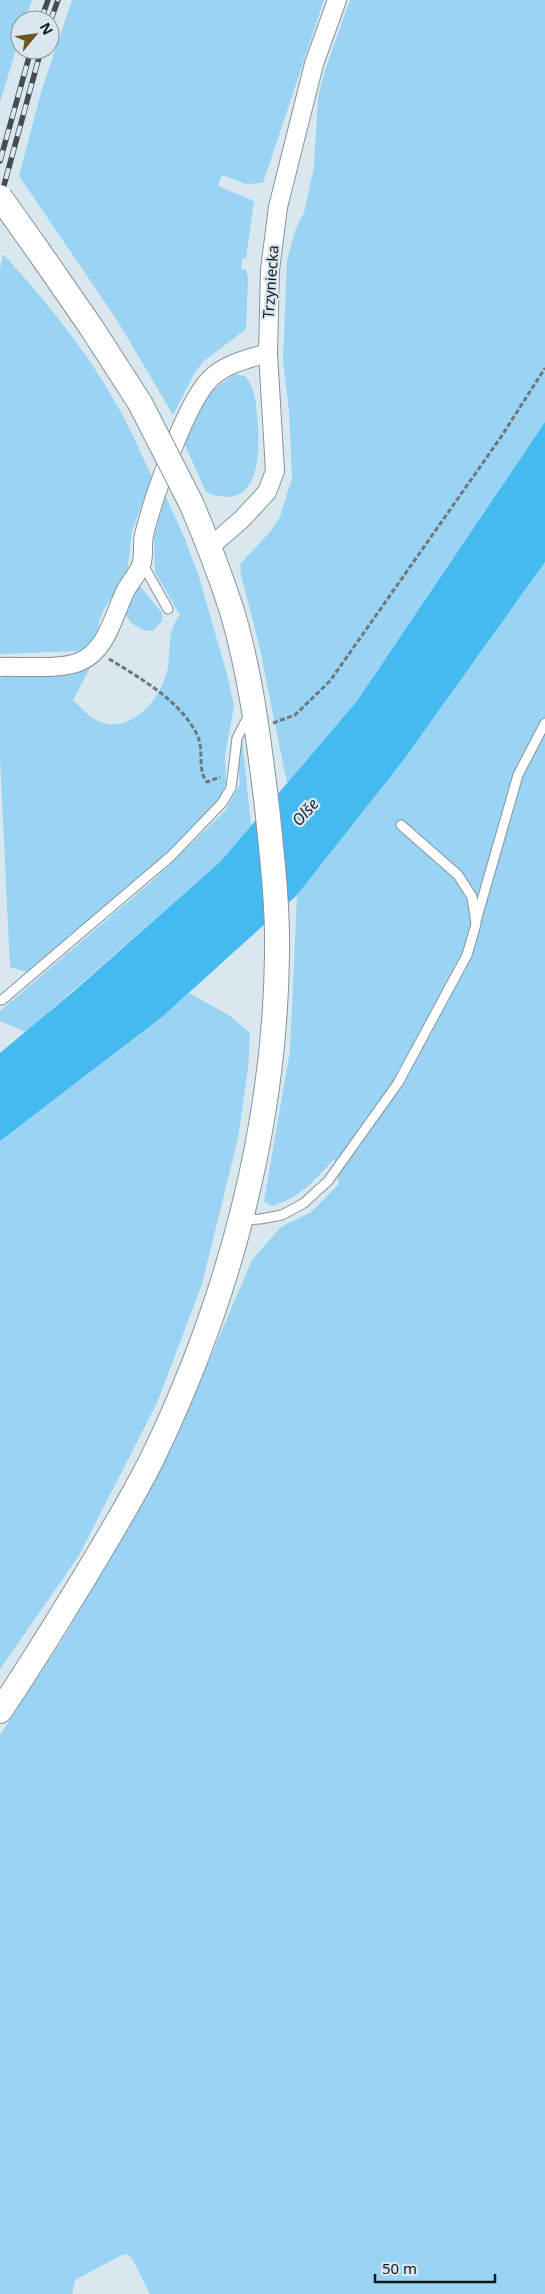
<svg xmlns="http://www.w3.org/2000/svg" width="545" height="2294" font-family="'Noto Sans',sans-serif">
<style>
.green{fill:#99d4f4}
.water{fill:#45baf0}
.lines{fill:none;stroke-linecap:round;stroke-linejoin:round}
.lane-casing{stroke:#86949b;stroke-width:11}
.street-casing{stroke:#86949b;stroke-width:20}
.secondary-casing{stroke:#86949b;stroke-width:26}
.path{stroke:#6e777d;stroke-width:3;stroke-dasharray:5 2.5;stroke-linecap:butt}
.lane{stroke:#fff;stroke-width:9}
.street{stroke:#fff;stroke-width:18}
.secondary{stroke:#fff;stroke-width:24}
.rail-casing{stroke:#454d51;stroke-width:5.5}
.rail{stroke:#d9e7ef;stroke-width:4;stroke-dasharray:11;stroke-linecap:butt}
.secondary-bridge-casing{stroke:#86949b;stroke-width:26;stroke-linecap:butt}
.secondary-bridge{stroke:#fff;stroke-width:24}
.labels{text-anchor:middle;stroke-width:4.5;stroke-linejoin:round;paint-order:stroke}
.street-label{font-size:15px;fill:#12171a;stroke:#d9e7ef}
.water-label{font-size:16px;font-style:italic;fill:#182c36;stroke:#d9e7ef}
</style>
<rect width="100%" height="100%" fill="#d9e7ef"/>
<g class="green">
<polygon points="0,0 32,0 25,20 20,20 20,36 0,102"/>
<polygon points="72,0 324,0 263,183 246,184 222,175 218,186 254,201 246,258 242,259 241,269 246,270 248,278 246,329 204,361 195,372 173,415 117,320 19,176 42,89"/>
<polygon points="350,0 545,0 545,422 357,701 287,783 260,649 241,575 240,564 270,532 280,517 292,478 289,411 283,361 287,260 296,228 304,213 314,167 318,97 325,70"/>
<path d="M3,254C46,301 87,351 118,407C131,430 141,454 152,477L132,531L127,574L104,609L99,622L98,633L91,645L81,651L0,654V270Z"/>
<path d="M235,374L245,376C257,390 256,408 258,427C260,462 256,513 206,492L185,445L189,432L211,391Z"/>
<path d="M165,495L185,539L199,577L228,678L234,706L225,756L226,784L219,799L207,816L141,877L31,970L27,972L10,967L0,758V674L93,662L73,700C80,706 88,716 96,720C130,738 164,697 168,666C171,648 167,630 180,615L155,572L154,539Z"/>
<path d="M545,562V2294H150L133,2260L128,2254L122,2255L75,2280L72,2294H0V1735L66,1634L176,1438L252,1260L281,1227L311,1212L339,1184L334,1159C316,1179 299,1199 272,1206L264,1201L290,1051L297,895L402,762Z"/>
<path d="M139,585L162,613V621L153,631C140,631 131,625 125,613L134,587Z"/>
<polygon points="242,739 251,825 220,862 26,1032 0,1021 0,1011 157,877 225,811 240,784 238,764"/>
<polygon points="189,993 230,1016 250,1033 248,1068 238,1138 202,1284 157,1403 78,1557 0,1669 0,1141 162,1017"/>
</g>
<polygon class="water" points="545,422 545,562 402,762 297,895 162,1017 0,1141 0,1053 73,992 220,862 357,701"/>
<g class="lines">
<g class="lane-casing">
<g id="lane">
<polyline points="142,563 168,609"/>
<polyline points="476,921 518,775 545,723"/>
<polyline points="2,1000 171,856 222,803 231,788 237,738 249,715"/>
<polyline points="241,1220 260,1219 282,1215 304,1203 328,1181 398,1083 467,955 476,924 472,897 458,875 401,825"/>
</g>
</g>
<g class="street-casing">
<g id="street">
<polyline points="210,547 242,519 267,492 275,471 268,353 270,270 278,207 314,64 337,0"/>
<path d="M0,667C22,666 59,670 79,662C108,651 114,612 127,588C132,580 140,571 142,562C144,553 142,544 144,535C153,499 185,404 210,379C225,364 247,359 268,353"/>
</g>
</g>
<g class="secondary-casing">
<g id="secondary">
<polyline points="37,249 91,327 140,403"/>
<path d="M0,1711C30,1667 58,1621 86,1575C109,1536 133,1498 153,1457C228,1302 275,1128 277,955C278,906 272,856 267,807C259,742 251,675 232,611C220,574 206,538 191,503"/>
</g>
</g>
<g class="path">
<path d="M109,659C140,678 183,702 198,737C204,752 197,770 207,782L220,777"/>
<polyline points="273,723 295,715 330,681 501,437 545,368"/>
</g>
<use href="#lane" class="lane"/>
<use href="#street" class="street"/>
<use href="#secondary" class="secondary"/>
<g class="rail-casing">
<g id="rail">
<polyline points="41,20 48,0"/>
<polyline points="50,22 58,0"/>
<polyline points="0,161 31,50"/>
<polyline points="0,200 41,50"/>
</g>
</g>
<use href="#rail" class="rail"/>
<g class="secondary-bridge-casing">
<g id="secondary-bridge">
<polyline points="0,197 37,249"/>
<polyline points="140,403 191,503"/>
</g>
</g>
<use href="#secondary-bridge" class="secondary-bridge"/>
</g>
<g class="labels">
<g class="street-label">
<text transform="translate(271 282) rotate(-86)" y="5">Trzyniecka</text>
</g>
<g class="water-label">
<text transform="translate(305 812) rotate(-48)" y="6">Olše</text>
</g>
</g>
<g transform="translate(35 35) rotate(61)"><circle r="24" fill="#d9e7ef" stroke="#89949a"/>
<path d="M0-4L9 19L0 12L-9 19Z" fill="#6b5324"/>
<text y="-8" font-size="14" font-weight="bold" text-anchor="middle" fill="#12171a">N</text>
</g>
<path d="M375 2274v8h120v-8" fill="none" stroke="#12171a" stroke-width="2.5"/>
<text x="382" y="2274" font-size="15" fill="#12171a" stroke="#d9e7ef" stroke-width="4" paint-order="stroke">50 m</text>
</svg>
